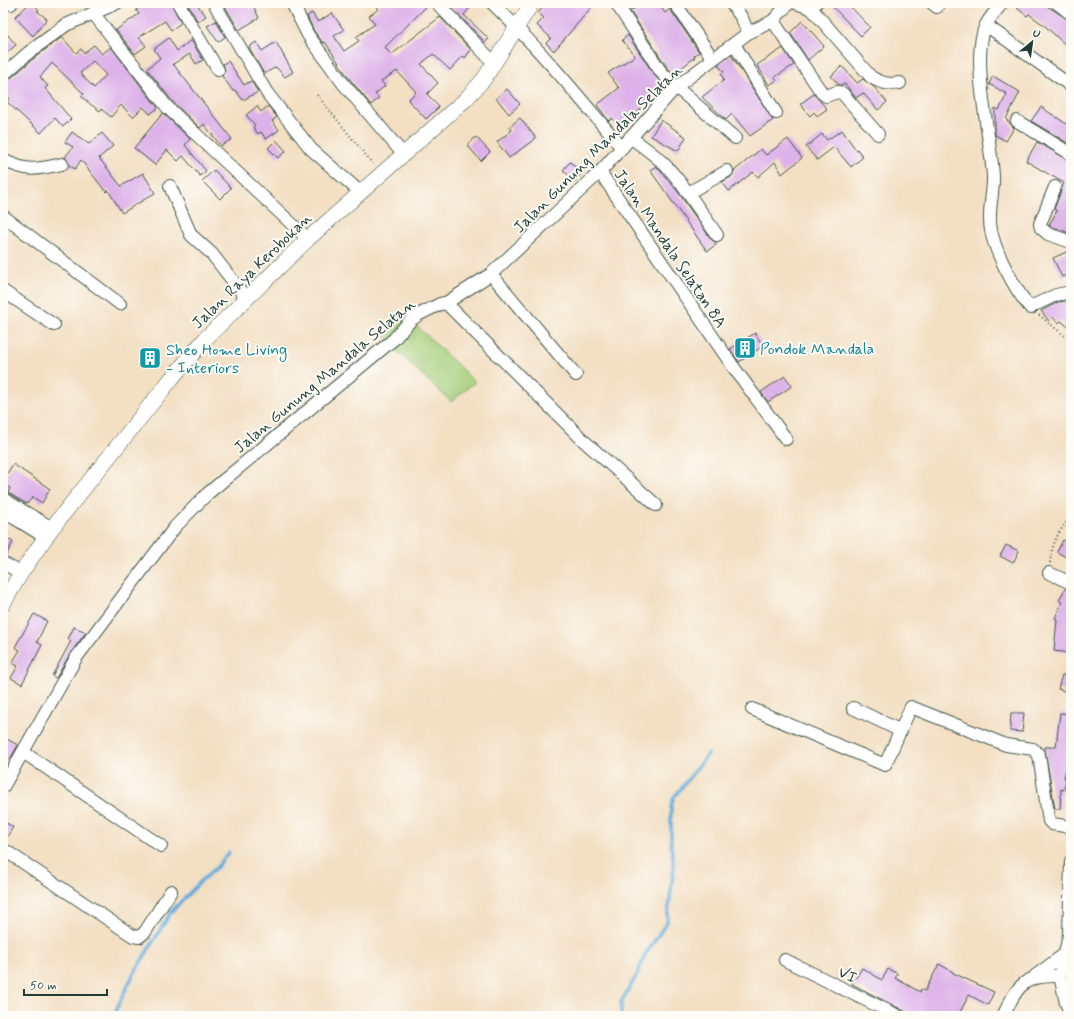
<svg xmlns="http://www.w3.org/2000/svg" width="1074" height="1019" font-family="Mynerve,sans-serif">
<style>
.green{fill:#a4cd78;stroke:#628556}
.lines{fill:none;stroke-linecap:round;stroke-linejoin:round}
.stream{stroke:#64addc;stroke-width:3.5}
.building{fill:#ddb1e9;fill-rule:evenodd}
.minor-casing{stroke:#3f5549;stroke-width:14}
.major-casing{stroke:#3f5549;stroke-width:16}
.path{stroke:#3f5549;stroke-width:2;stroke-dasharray:1 3;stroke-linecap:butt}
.minor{stroke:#fff;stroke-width:12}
.major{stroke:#fff;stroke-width:15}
.labels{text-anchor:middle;stroke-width:4;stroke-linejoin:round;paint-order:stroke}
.street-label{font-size:16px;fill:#1f3d34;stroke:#fdfcf7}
.culture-label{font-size:16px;fill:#0d838f;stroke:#fdfcf7;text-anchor:start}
</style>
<rect width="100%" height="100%" fill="#fdfcf7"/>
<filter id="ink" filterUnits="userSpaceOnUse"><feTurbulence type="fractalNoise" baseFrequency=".025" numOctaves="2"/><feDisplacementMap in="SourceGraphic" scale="8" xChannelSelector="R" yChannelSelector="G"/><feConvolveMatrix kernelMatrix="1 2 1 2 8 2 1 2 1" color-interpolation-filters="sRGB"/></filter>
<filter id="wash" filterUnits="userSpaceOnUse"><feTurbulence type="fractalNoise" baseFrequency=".012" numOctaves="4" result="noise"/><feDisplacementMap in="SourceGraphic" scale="16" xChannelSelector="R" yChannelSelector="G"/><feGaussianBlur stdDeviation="0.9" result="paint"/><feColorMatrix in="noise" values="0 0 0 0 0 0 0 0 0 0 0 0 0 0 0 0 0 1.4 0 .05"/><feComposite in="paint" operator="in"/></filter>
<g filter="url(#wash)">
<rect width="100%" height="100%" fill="#f3dfc2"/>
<polygon class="green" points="400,313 415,324 475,382 451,402 395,349 383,331"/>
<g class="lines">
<g class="stream">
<polyline points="113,1016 133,975 171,912 201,881 217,867 229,852"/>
<polyline points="621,1016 621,1002 637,975 645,955 667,922 674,867 671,846 671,806 674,797 708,754"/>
</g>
</g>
<g id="blocks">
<g class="building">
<polygon points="30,3 33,3 39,10 37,11 47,19 33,36 15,17"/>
<polygon points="146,3 171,3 181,23 171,30 165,21 139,37 146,46 135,54 116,30 139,14 136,10"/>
<polygon points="187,3 196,3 206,16 198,22"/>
<polygon points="223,3 252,3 259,18 239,30"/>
<polygon points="383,3 430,3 385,47 391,55 440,17 471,50 465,58 463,56 450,70 433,54 421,64 438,83 427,94 439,107 426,119 408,100 416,92 397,71 381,81 385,86 375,94 379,98 371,105 348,77 325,42 323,43 314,31 307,16 312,13 318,22 332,13 344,30 334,36 344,51 359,41 356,37 375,24 369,16 379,9 377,7"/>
<polygon points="447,3 474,3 464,15 489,39 485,42"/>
<polygon points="546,3 595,3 554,51 546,43 551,38 537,25 544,18 538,13"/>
<polygon points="643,3 658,3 665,13 670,9 699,52 694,56 695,57 674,74 667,67 630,11"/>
<polygon points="829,3 847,3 870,27 861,36"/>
<polygon points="1020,3 1042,3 1071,21 1071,50 1045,26 1029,14 1027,16 1017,8"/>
<polygon points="216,21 225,37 218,42 207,26"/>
<polygon points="802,21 824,46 808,60 790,33"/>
<polygon points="3,29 16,45 3,56"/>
<polygon points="628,35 655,76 666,87 657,97 655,94 636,114 635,113 620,127 612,118 609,121 597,105 619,88 608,73 635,56 622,40"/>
<path d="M62,37L76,53L81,49L84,53L94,45L102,54L111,47L158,108L150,114L143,107L133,117L121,105L111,117L101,109L100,111L90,104L81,96L84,94L52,63L40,77L48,86L45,88L71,119L63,127L55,118L41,133L7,102L10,99L3,91V85L33,59ZM93,61L106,75L94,88L80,73Z"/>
<polygon points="169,38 177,51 191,40 203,60 196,64 190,54 173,64 232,139 221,146 204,124 200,128 173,102 147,69 160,58 154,49"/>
<polygon points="256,42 262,51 276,42 293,72 285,77 276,67 264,74 249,47"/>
<polygon points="783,48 794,65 775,77 777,80 769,85 757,65"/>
<polygon points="731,55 773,120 750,136 732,114 726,120 702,97 724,80 721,73 724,72 718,65"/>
<polygon points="228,61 244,85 251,81 258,92 243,100 235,90 233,91 222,76 225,70 223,64"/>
<polygon points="842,66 857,83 863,79 874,87 887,102 878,110 863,93 856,98 845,84 839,85 831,76"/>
<polygon points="993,76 1020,92 1006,119 1014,128 1006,141 995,135 995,108 999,110 1007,94 989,84"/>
<polygon points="507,89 520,104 509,114 496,98"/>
<polygon points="814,94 827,109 817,116 814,112 810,116 800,104"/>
<polygon points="257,106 261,112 268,106 277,117 272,121 279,130 266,139 261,132 258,134 253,127 255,125 246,115"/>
<polygon points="1041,107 1071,127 1071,145 1031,121"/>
<polygon points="163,113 190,139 185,145 206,171 200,176 183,156 178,161 167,150 155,165 134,148"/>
<polygon points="520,118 536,138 509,158 497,142 512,130 509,127"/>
<polygon points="661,120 686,137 678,151 651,136"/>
<polygon points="842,130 856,150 857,149 863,157 851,167 834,147 817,160 806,147 822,134 827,140"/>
<polygon points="72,132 89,144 102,133 113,146 99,158 121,186 143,173 155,193 122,213 108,190 106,192 81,160 75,169 69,165 65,157 73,147 65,142"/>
<polygon points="476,137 490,152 481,161 467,145"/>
<polygon points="788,139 802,158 782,174 775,162 758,177 753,172 729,191 722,182 731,177 734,171 761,149 766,155"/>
<polygon points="276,140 286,151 278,158 268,148"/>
<polygon points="1037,142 1071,161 1071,234 1049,225 1057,211 1054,209 1064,183 1026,161"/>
<polygon points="570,162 582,173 575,181 563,170"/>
<polygon points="656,166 675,188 711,239 717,244 707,251 650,170"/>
<polygon points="214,170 231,188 220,199 202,181"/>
<polygon points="1071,250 1071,273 1062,277 1053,258"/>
<polygon points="1071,300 1071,329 1061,321 1058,323 1053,317 1049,321 1041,311 1058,302"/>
<polygon points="755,333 763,346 739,362 730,349"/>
<polygon points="785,376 792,386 768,402 761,392"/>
<polygon points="13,464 50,489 42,503 33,497 27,504 8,493 10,488 3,484 3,472 7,474"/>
<polygon points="3,536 13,542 6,556 3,556"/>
<polygon points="1063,540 1071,545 1071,560 1057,552"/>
<polygon points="1006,545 1019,551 1013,563 1000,556"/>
<polygon points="1065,589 1071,590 1071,653 1054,651 1057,619 1055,618 1062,602 1059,600"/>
<polygon points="34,614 47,621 37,642 42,645 22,684 11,678 18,666 12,663 20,650 15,647"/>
<polygon points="74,627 86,632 70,654 56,678 52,676 71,641 68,639"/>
<polygon points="1062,675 1071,677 1071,693 1058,689"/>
<polygon points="1011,713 1024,713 1022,732 1010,731"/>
<polygon points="1060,713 1071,714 1071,745 1064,778 1066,779 1064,790 1061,789 1060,809 1055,809 1045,750 1045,747 1056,747"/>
<polygon points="3,737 18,745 10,759 3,756"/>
<polygon points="3,821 13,827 4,842 3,842"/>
<polygon points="939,964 953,972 953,973 994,992 988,1005 969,995 958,1016 914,1016 852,984 862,968 882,980 888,969 898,974 895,978 920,992 921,989 925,991"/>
</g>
</g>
</g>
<g filter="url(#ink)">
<use href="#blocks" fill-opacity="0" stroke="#3f5549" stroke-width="1"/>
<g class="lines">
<g class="minor-casing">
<g id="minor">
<polyline points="9,3 11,4"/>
<polyline points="178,3 218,70"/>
<polyline points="214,3 267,93 311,149 360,192"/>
<polyline points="292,3 308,35 342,82 404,155"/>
<polyline points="437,3 492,61"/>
<path d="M492,3C539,48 580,98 622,148"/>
<polyline points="616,3 661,72 676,87 735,138"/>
<polyline points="675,3 713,59"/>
<polyline points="731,3 742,18 748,33"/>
<polyline points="796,3 811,8 816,3"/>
<polyline points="932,3 937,7"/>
<path d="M1002,3C997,10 990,17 986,25C970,57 991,138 993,176C994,193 987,212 991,230C994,250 1017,294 1031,308"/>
<polyline points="1057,3 1071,14"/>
<path d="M811,8L871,77C881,83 888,85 900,83"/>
<polyline points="93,13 167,107 308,239"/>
<polyline points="773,21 822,93 826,96 837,92 842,93 878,134"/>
<polyline points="986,25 1071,86"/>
<polyline points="734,44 776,113"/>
<polyline points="3,75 28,53 66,25 117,3"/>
<polyline points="1017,121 1071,154"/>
<path d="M630,137C657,156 669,166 688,193L727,171"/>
<path d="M3,160C27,172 36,170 62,164"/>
<polyline points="600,172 732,365 786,439"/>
<polyline points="170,186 191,235 212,254 246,298"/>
<polyline points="1055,187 1040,224 1041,228 1048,234 1071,242"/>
<polyline points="688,193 717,235"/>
<polyline points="3,216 120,304"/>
<polyline points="491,274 576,375"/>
<polyline points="3,291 54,325"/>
<polyline points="446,303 584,441 656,505"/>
<polyline points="1030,307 1056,295 1071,292"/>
<polyline points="3,499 52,528"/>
<polyline points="3,511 45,537"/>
<polyline points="3,563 21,573"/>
<polyline points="1049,573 1071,583"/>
<polyline points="853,708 901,731"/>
<polyline points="752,709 885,765 911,707 1006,745 1033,749 1039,755 1049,821 1052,824 1071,827"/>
<polyline points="23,752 161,846"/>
<polyline points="3,787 76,658 175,527 207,494 394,339 411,320 418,315 440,304 446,303 491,274 600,172 676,87 748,33 773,21 789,3"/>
<polyline points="3,849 133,936 139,937 145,932 171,891"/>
<polyline points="1071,861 1069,935 1060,976 1066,1003 1071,1014"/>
<polyline points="785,960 898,1016"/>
<polyline points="1035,976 1066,953"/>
<path d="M1003,1016C1019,984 1023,975 1060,976"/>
</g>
</g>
<g class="major-casing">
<polyline id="major" points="3,604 21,573 52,528 172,378 206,338 308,239 466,99 484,79 532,3"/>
</g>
<g class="path">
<polyline points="317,95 373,164"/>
<polyline points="1039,315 1071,341"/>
<path d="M1050,563C1052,541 1058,533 1071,516"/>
</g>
<use href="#minor" class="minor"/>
<use href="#major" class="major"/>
</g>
</g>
<defs>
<g id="building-square" transform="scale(1.15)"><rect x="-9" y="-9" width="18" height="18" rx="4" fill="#0f9aa8" stroke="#fdfcf7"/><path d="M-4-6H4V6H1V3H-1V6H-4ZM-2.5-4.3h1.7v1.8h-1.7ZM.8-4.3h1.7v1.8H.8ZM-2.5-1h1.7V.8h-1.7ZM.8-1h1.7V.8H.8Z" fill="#fff"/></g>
</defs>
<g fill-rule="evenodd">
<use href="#building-square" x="745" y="348"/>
<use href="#building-square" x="150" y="358"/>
</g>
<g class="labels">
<g class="street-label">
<text transform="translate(597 148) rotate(-45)" y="6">Jalan Gunung Mandala Selatan</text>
<text transform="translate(671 248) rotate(56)" y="6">Jalan Mandala Selatan 8A</text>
<text transform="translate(251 270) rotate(-44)" y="6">Jalan Raya Kerobokan</text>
<text transform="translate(324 375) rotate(-40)" y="6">Jalan Gunung Mandala Selatan</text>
<text transform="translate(848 974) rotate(26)" y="6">VI</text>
</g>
<g class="culture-label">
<text x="760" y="354">Pondok Mandala</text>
<text x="166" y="355">Sheo Home Living<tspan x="166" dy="18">- Interiors</tspan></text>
</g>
</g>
<rect width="1074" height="1019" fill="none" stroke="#fdfcf7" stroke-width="16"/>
<g transform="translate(1032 42) rotate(29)" stroke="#fdfcf7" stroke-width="3" paint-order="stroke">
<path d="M0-3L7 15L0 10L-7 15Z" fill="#1f3d34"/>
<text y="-6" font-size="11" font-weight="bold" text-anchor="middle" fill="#1f3d34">U</text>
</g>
<path d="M24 989v6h83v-6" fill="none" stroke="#1f3d34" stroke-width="2"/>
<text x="30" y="989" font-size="12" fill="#1f3d34" stroke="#fdfcf7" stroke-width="3" paint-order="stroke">50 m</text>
</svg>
